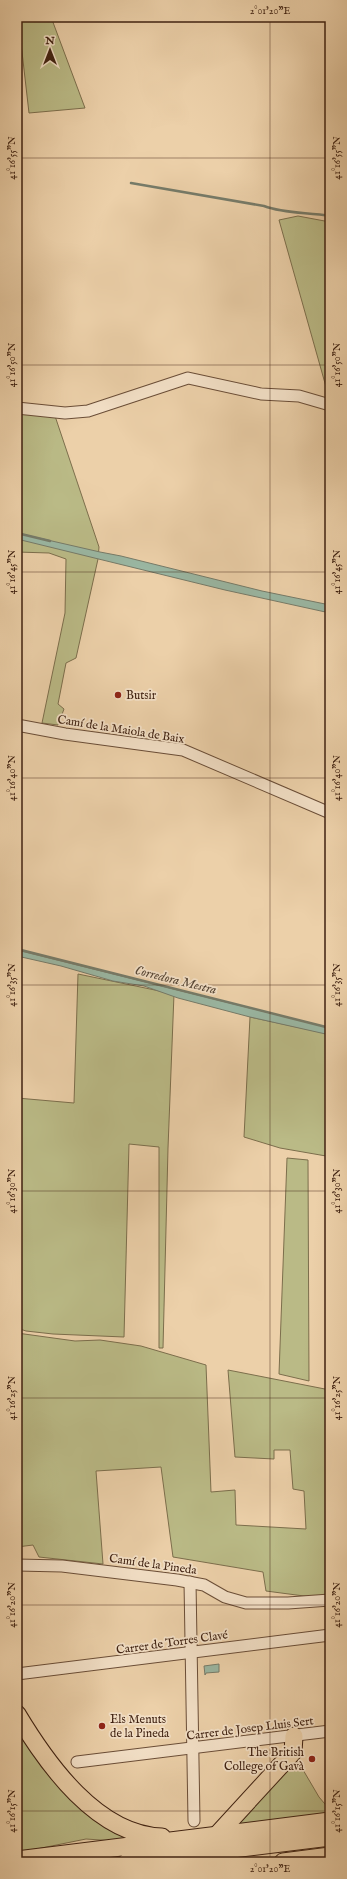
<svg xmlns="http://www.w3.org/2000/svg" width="347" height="1879" font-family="'IM FELL English',serif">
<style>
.green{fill:#baba86;stroke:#7c6e4c}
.water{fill:#9ab7a3;stroke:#767b69}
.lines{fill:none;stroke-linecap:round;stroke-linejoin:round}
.stream{stroke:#767b69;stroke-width:2.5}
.minor-casing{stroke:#6a4d37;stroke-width:13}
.highway-casing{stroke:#3f2111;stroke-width:19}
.minor{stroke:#f3e0c7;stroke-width:11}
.highway{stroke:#ecd0a9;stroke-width:17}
.ticks{fill:none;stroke:#3f2111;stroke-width:1;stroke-opacity:0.45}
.poi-dot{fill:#8f2418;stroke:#f3e0c7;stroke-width:1.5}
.labels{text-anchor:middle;stroke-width:3.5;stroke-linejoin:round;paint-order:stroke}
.poi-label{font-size:12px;fill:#3f2111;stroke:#f3e0c7;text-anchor:start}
.street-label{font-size:12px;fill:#3f2111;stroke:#f3e0c7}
.water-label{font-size:13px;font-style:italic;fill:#564636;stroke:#f3e0c7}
.neatline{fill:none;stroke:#3f2111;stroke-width:1.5}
.ticks-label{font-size:10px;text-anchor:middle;fill:#3f2111}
</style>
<rect width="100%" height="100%" fill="#ecd0a9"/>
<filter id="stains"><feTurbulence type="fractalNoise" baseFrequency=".005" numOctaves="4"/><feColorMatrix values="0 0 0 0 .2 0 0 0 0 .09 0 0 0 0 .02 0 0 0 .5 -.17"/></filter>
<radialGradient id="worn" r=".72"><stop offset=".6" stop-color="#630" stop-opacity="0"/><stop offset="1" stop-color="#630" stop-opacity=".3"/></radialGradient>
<g class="green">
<polygon points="18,17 51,17 85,108 29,113"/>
<polygon points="298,216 330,222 330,401 279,220"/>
<polygon points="17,410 55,416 99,547 98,559 76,658 66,663 58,704 64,709 58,725 42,723 65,613 66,559 49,553 17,552"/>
<polygon points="78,974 174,994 168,1148 163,1348 159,1348 159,1147 129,1144 124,1337 53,1334 26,1331 17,1328 17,1098 74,1103"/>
<polygon points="250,1017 329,1034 326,1156 280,1148 244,1137"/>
<polygon points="287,1158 308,1160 309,1381 279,1374"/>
<polygon points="17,1333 75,1341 100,1340 141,1346 206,1365 211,1492 235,1490 236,1525 306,1529 304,1491 293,1489 290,1450 274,1450 274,1459 235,1457 228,1370 330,1390 330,1597 304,1596 266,1591 263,1572 173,1557 161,1467 96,1471 103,1564 39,1557 33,1545 17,1547"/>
<polygon points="17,1724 133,1839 115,1841 86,1839 17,1853"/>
<polygon points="293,1760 299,1763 319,1797 330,1810 330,1815 238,1826 236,1822"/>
</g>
<g class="water">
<polygon points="17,533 100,552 121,556 262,591 330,605 330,613 225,590 17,539"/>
<polygon points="17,950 330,1028 330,1035 250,1017 178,998 144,986 113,981 61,966 17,956"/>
<polygon points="219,1664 219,1672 206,1673 205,1675 204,1666"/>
</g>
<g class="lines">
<g class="stream">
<path d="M131,183L264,206C285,214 308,212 330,216"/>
<polyline points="17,533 50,541"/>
<polyline points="17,949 330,1028"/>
</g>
<g class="minor-casing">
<g id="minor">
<polyline points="17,408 65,413 88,411 188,378 261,394 299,396 330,405"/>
<polyline points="17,725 65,734 183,750 330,813"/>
<polyline points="17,1565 62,1566 177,1580 204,1585 225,1597 246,1603 288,1603 330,1600"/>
<polyline points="190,1582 194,1821"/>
<polyline points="17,1674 330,1635"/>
<polyline points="77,1762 330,1731"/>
</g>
</g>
<g class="highway-casing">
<g id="highway">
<path d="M17,1714C47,1764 97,1835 162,1837"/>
<polyline points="216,1836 293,1752 294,1736"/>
<polyline points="17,1860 330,1821"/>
<polyline points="127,1862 330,1837"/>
<polyline points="283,1862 330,1856"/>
</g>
</g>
<use href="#minor" class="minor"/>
<use href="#highway" class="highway"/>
</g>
<path class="ticks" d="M270,17V1862M17,158H330M17,365H330M17,572H330M17,778H330M17,985H330M17,1191H330M17,1398H330M17,1605H330M17,1811H330"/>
<g class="poi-dot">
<circle cx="118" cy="695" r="4"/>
<circle cx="102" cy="1726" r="4"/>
<circle cx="312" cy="1759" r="4"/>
</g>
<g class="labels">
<g class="poi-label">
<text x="126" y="699">Butsir</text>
<text x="110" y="1723">Els Menuts<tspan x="110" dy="14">de la Pineda</tspan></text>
<text x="304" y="1756" text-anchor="end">The British<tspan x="304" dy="14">College of Gavà</tspan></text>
</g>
<g class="street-label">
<text transform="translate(121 729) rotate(9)" y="4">Camí de la Maiola de Baix</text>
<text transform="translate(153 1564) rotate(8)" y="4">Camí de la Pineda</text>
<text transform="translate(172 1642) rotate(-8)" y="4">Carrer de Torres Clavé</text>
<text transform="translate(250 1728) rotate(-7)" y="4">Carrer de Josep Lluis Sert</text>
</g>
<g class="water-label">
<text transform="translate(176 979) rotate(14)" y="5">Corredora Mestra</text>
</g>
</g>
<rect width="347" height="1879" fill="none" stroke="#ecd0a9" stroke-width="44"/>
<g transform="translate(50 50)" stroke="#f3e0c7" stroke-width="3" paint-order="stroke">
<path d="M0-3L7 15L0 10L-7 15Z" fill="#3f2111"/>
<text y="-6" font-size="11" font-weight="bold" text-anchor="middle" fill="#3f2111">N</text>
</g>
<rect x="22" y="22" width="303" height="1835" class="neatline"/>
<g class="ticks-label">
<text x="270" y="14">2°01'20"E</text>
<text transform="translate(11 158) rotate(-90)" y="4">41°16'55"N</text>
<text transform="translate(336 158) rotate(-90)" y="4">41°16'55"N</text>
<text transform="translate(11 365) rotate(-90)" y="4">41°16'50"N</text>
<text transform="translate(336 365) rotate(-90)" y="4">41°16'50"N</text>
<text transform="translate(11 572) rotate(-90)" y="4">41°16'45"N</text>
<text transform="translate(336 572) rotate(-90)" y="4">41°16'45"N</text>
<text transform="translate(11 778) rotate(-90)" y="4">41°16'40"N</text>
<text transform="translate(336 778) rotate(-90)" y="4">41°16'40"N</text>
<text transform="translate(11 985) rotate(-90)" y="4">41°16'35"N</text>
<text transform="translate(336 985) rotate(-90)" y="4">41°16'35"N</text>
<text transform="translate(11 1191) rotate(-90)" y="4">41°16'30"N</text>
<text transform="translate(336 1191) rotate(-90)" y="4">41°16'30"N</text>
<text transform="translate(11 1398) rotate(-90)" y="4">41°16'25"N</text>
<text transform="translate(336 1398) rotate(-90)" y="4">41°16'25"N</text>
<text transform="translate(11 1605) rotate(-90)" y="4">41°16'20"N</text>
<text transform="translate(336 1605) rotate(-90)" y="4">41°16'20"N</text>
<text transform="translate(11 1811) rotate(-90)" y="4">41°16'15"N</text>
<text transform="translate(336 1811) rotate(-90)" y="4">41°16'15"N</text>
<text x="270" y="1872">2°01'20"E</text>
</g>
<rect width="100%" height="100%" filter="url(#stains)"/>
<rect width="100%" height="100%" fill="url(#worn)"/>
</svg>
